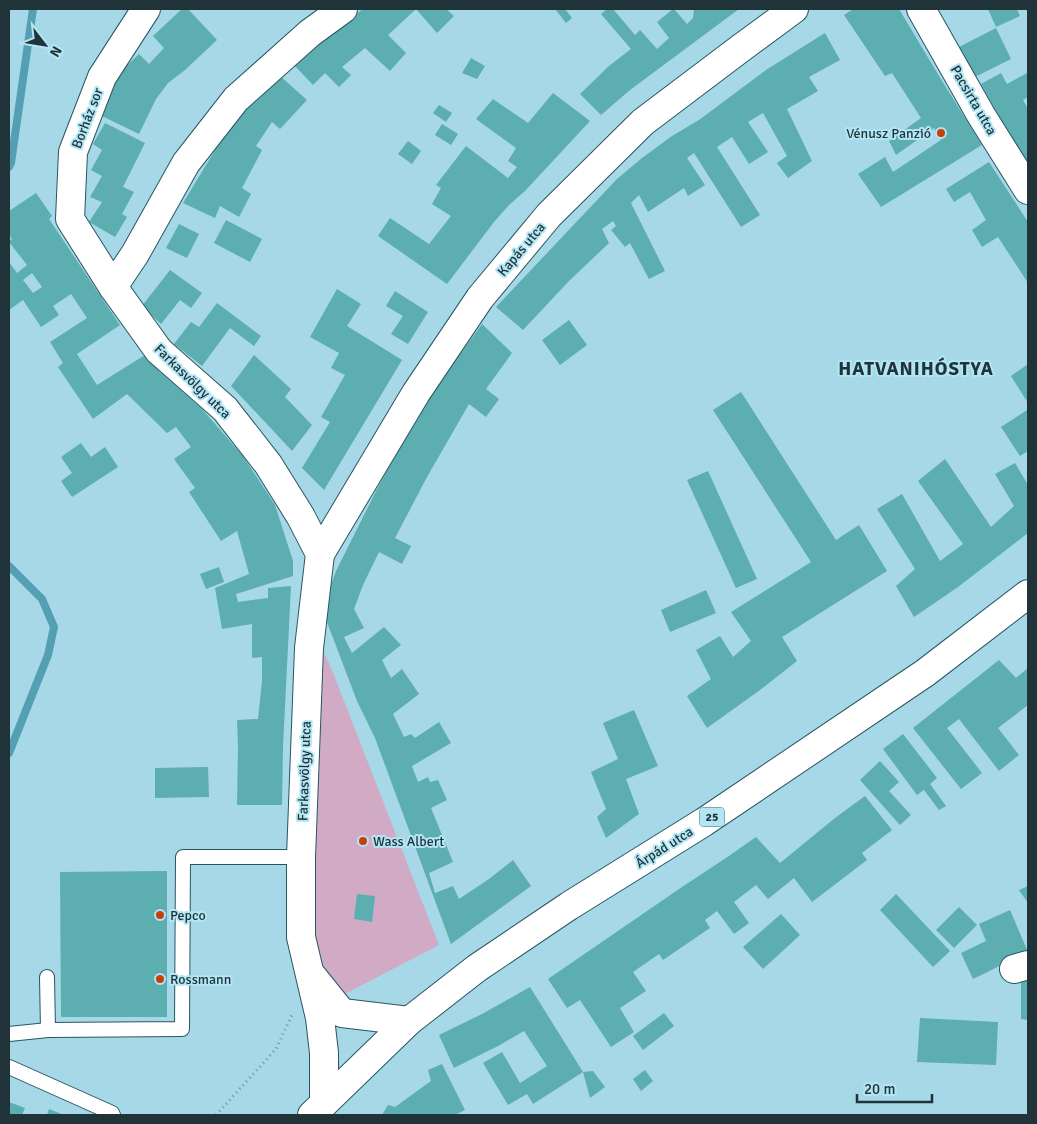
<svg xmlns="http://www.w3.org/2000/svg" width="1037" height="1124" font-family="Signika,sans-serif">
<style>
.green{fill:#d1abc5}
.lines{fill:none;stroke-linecap:round;stroke-linejoin:round}
.stream{stroke:#549fb3;stroke-width:8}
.building{fill:#5caeb0;fill-rule:evenodd}
.service-casing{stroke:#275663;stroke-width:16}
.minor-casing{stroke:#275663;stroke-width:30}
.primary-casing{stroke:#275663;stroke-width:30}
.path{stroke:#6f95a0;stroke-width:3;stroke-dasharray:1 4;stroke-linecap:butt}
.service{stroke:#fff;stroke-width:14}
.minor{stroke:#fff;stroke-width:28}
.primary{stroke:#fff;stroke-width:28}
.poi-dot{fill:#c73f0a;stroke:#b3e6f4;stroke-width:2}
.labels{text-anchor:middle;stroke-width:4;stroke-linejoin:round;paint-order:stroke}
.shield{fill:#b3e6f4;stroke:#4b6971;stroke-width:1}
.shield-label{font-size:12px;font-weight:bold;fill:#1f3339}
.street-label{font-size:14px;fill:#1f3339;stroke:#b3e6f4}
.poi-label{font-size:14px;fill:#1f3339;stroke:#b3e6f4;text-anchor:start}
.district-label{font-size:19px;font-weight:bold;letter-spacing:1px;fill:#1f3339;stroke:#b3e6f4}
</style>
<rect width="100%" height="100%" fill="#a6d8e7"/>
<polygon class="green" points="319,644 330,665 439,945 341,996 316,965 309,926"/>
<g class="lines">
<g class="stream">
<polyline points="9,167 11,163 33,9"/>
<polyline points="9,566 42,599 54,627 48,655 9,753"/>
</g>
</g>
<g class="building">
<polygon points="182,9 188,9 217,40 185,70 168,83 156,99 139,134 102,116 108,92 121,71 139,54 149,64 164,48 153,36"/>
<polygon points="363,9 446,9 454,16 437,33 416,9 388,35 406,53 390,71 365,48 342,67 351,75 339,87 325,73 313,85 294,65 319,41"/>
<polygon points="555,9 565,9 572,18 566,23"/>
<polygon points="607,9 613,9 635,35 640,30 657,49 669,38 657,22 673,9 674,9 687,24 693,18 694,9 739,9 630,90 601,115 580,94 609,66 631,49 601,14"/>
<polygon points="853,9 899,9 942,81 982,145 881,207 858,174 885,157 893,172 941,140 934,128 896,155 889,141 921,118 892,73 885,76 844,15"/>
<polygon points="988,9 1017,9 1020,16 996,27"/>
<polygon points="996,28 1011,59 975,77 959,47"/>
<polygon points="825,33 840,60 809,77 818,91 787,109 812,161 788,178 777,163 787,156 763,113 748,122 768,152 749,164 732,137 717,147 760,215 741,227 694,153 687,158 705,185 688,196 684,188 648,212 639,195 631,203 665,271 649,279 630,243 625,247 611,230 616,226 613,221 602,229 609,243 569,281 523,330 496,307 617,179 642,158 672,136 699,120 766,70"/>
<polygon points="471,58 485,66 477,79 462,73"/>
<polygon points="1001,73 1007,84 1027,73 1028,74 1028,97 1023,100 1028,109 1028,159 1024,162 981,84"/>
<polygon points="279,75 307,100 280,129 272,122 256,146 262,150 242,188 251,194 239,217 220,206 215,218 183,203 226,132 247,105"/>
<polygon points="553,93 590,121 525,191 509,205 494,222 447,284 378,236 390,218 429,244 451,216 432,204 441,188 436,185 466,146 508,178 517,167 508,161 516,148 476,119 493,99 528,123"/>
<polygon points="439,105 452,113 446,122 433,113"/>
<polygon points="105,123 145,143 123,187 134,192 122,214 127,217 115,237 89,222 102,202 90,197 102,176 91,170 102,150 93,144"/>
<polygon points="442,124 458,134 451,145 435,135"/>
<polygon points="408,141 421,151 412,164 398,154"/>
<polygon points="989,162 1028,222 1028,283 998,237 982,247 972,230 986,220 970,192 954,202 946,189"/>
<path d="M36,193L52,216L49,219L120,325L77,354L97,385L145,355L159,371L202,409L243,456L275,505L293,561V576L236,594L238,602L268,598V588L291,586L283,747L282,805H237L238,746L237,720L258,719L262,681V657L252,658V624L222,629L215,588L249,574L237,531L221,541L189,492L195,488L174,459L191,447L176,427L167,433L127,394L93,419L58,367L63,363L50,342L87,318L71,294L53,306L59,315L41,327L23,300L9,310V262L17,273L27,265L9,242V241L12,239L9,234V211ZM32,273L42,287L33,293L23,280Z"/>
<polygon points="226,220 262,239 250,262 214,243"/>
<polygon points="179,224 199,234 187,258 166,248"/>
<polygon points="170,270 202,293 191,308 180,300 161,324 142,306"/>
<polygon points="337,289 361,304 347,326 402,360 324,490 302,468 330,422 321,417 345,375 331,368 339,353 310,337"/>
<polygon points="395,291 428,312 408,344 391,334 403,316 386,306"/>
<polygon points="217,303 261,336 254,346 230,328 202,366 174,344 191,322 199,327"/>
<polygon points="569,320 587,345 560,365 542,340"/>
<polygon points="482,324 512,353 486,389 499,399 486,417 469,404 427,477 395,538 411,546 402,564 379,552 363,585 354,609 364,628 344,637 352,653 384,627 401,645 382,660 391,678 402,669 419,694 393,714 404,737 411,734 415,738 439,722 451,743 412,766 418,782 428,777 430,782 438,780 447,800 431,808 453,862 429,873 435,893 453,886 459,899 489,879 513,860 531,886 451,944 375,738 357,701 322,609 336,571 377,489 411,427 429,397"/>
<polygon points="254,355 291,389 285,397 312,425 292,451 266,423 231,386"/>
<polygon points="1028,364 1028,403 1011,376"/>
<polygon points="741,392 836,540 859,525 887,571 782,637 797,661 760,690 707,728 687,696 711,679 696,650 720,636 733,657 751,641 731,612 811,562 713,410"/>
<polygon points="1027,410 1028,412 1028,451 1020,456 1001,427"/>
<polygon points="81,443 91,457 105,447 118,467 72,497 61,481 72,473 61,457"/>
<polygon points="945,459 991,527 1014,506 995,474 1015,463 1028,485 1028,533 958,587 914,617 896,586 915,569 877,509 902,494 940,561 963,544 918,481"/>
<polygon points="708,471 757,579 736,588 687,480"/>
<polygon points="219,567 224,582 206,589 200,574"/>
<polygon points="706,590 716,613 670,632 661,610"/>
<polygon points="999,660 1016,678 1028,668 1028,705 998,728 1019,755 999,771 959,719 947,728 982,773 961,789 913,728"/>
<polygon points="634,710 658,766 626,779 639,814 606,838 597,817 606,809 591,772 618,759 603,723"/>
<polygon points="903,734 937,778 930,784 946,806 939,810 924,790 917,795 883,749"/>
<polygon points="880,761 899,782 889,791 911,815 900,825 860,780"/>
<polygon points="208,767 209,797 155,798 155,768"/>
<polygon points="865,796 892,830 862,853 867,860 812,902 794,878 768,899 756,885 734,902 749,923 734,934 717,911 705,920 710,928 663,960 659,954 633,972 646,991 620,1008 634,1032 611,1047 580,1000 567,1008 548,979 682,887 729,856 756,837 780,863 835,818"/>
<polygon points="167,871 167,1017 61,1017 60,872"/>
<polygon points="1028,886 1028,903 1019,890"/>
<polygon points="357,894 375,896 372,922 354,919"/>
<polygon points="896,894 950,951 933,967 880,910"/>
<polygon points="959,907 977,925 954,948 936,930"/>
<polygon points="1010,910 1028,952 973,979 961,953 986,941 979,924"/>
<polygon points="781,914 800,935 763,969 743,947"/>
<polygon points="1021,974 1028,974 1028,1020 1021,1019"/>
<polygon points="530,987 583,1072 533,1104 527,1094 508,1105 483,1063 502,1052 520,1083 547,1066 524,1031 498,1046 454,1068 439,1035 482,1014"/>
<polygon points="664,1013 674,1026 643,1050 633,1036"/>
<polygon points="920,1018 998,1022 996,1065 917,1062"/>
<polygon points="442,1064 465,1110 455,1115 382,1115 388,1105 395,1107 431,1081 428,1070"/>
<polygon points="645,1070 653,1081 641,1091 633,1079"/>
<polygon points="593,1071 605,1087 590,1098 583,1072"/>
<polygon points="9,1102 25,1108 22,1115 9,1115"/>
<polygon points="49,1109 64,1115 47,1115"/>
</g>
<g class="lines">
<g class="service-casing">
<g id="service">
<polyline points="47,977 48,1030"/>
<polyline points="9,1034 48,1030 182,1029 183,857 301,857"/>
<polyline points="9,1067 112,1113 113,1115"/>
</g>
</g>
<g class="minor-casing">
<g id="minor">
<polyline points="146,9 102,77 73,152 70,219 113,287 159,351 225,409 268,464 301,517 320,554 309,648 301,857 301,937 320,1018 324,1053 324,1102"/>
<polyline points="921,9 981,115 1028,190"/>
<polyline points="113,287 135,254 186,163 236,99 310,33 343,9"/>
<polyline points="320,554 416,393 480,298 549,215 643,122 741,48 794,9"/>
<polyline points="1014,969 1028,965"/>
<polyline points="313,977 342,1013 409,1021"/>
</g>
</g>
<g class="primary-casing">
<polyline id="primary" points="312,1115 409,1021 477,968 569,906 704,822 925,673 1028,594"/>
</g>
<polyline class="path" points="216,1115 276,1049 292,1015"/>
<use href="#service" class="service"/>
<use href="#minor" class="minor"/>
<use href="#primary" class="primary"/>
</g>
<g class="poi-dot">
<circle cx="941" cy="133" r="5"/>
<circle cx="363" cy="841" r="5"/>
<circle cx="160" cy="915" r="5"/>
<circle cx="160" cy="979" r="5"/>
</g>
<g class="labels">
<rect class="shield" x="699.5" y="807.5" width="25" height="19" rx="4"/>
<g class="shield-label">
<text x="712" y="821">25</text>
</g>
<g class="street-label">
<text transform="translate(974 100) rotate(60)" y="5">Pacsirta utca</text>
<text transform="translate(87 118) rotate(-69)" y="5">Borház sor</text>
<text transform="translate(521 249) rotate(-50)" y="5">Kapás utca</text>
<text transform="translate(193 381) rotate(44)" y="5">Farkasvölgy utca</text>
<text transform="translate(304 771) rotate(-88)" y="5">Farkasvölgy utca</text>
<text transform="translate(664 847) rotate(-32)" y="5">Árpád utca</text>
</g>
<g class="poi-label">
<text x="931" y="138" text-anchor="end">Vénusz Panzió</text>
<text x="373" y="846">Wass Albert</text>
<text x="170" y="920">Pepco</text>
<text x="170" y="984">Rossmann</text>
</g>
<g class="district-label">
<text x="916" y="375">HATVANIHÓSTYA</text>
</g>
</g>
<rect width="1037" height="1124" fill="none" stroke="#1f3339" stroke-width="20"/>
<g transform="translate(45 45) rotate(121)" stroke="#b3e6f4" stroke-width="4" paint-order="stroke">
<path d="M0-4L9 19L0 12L-9 19Z" fill="#1f3339"/>
<text y="-8" font-size="14" font-weight="bold" text-anchor="middle" fill="#1f3339">N</text>
</g>
<path d="M857 1094v8h75v-8" fill="none" stroke="#1f3339" stroke-width="2.5"/>
<text x="864" y="1094" font-size="15" fill="#1f3339" stroke="#b3e6f4" stroke-width="4" paint-order="stroke">20 m</text>
</svg>
